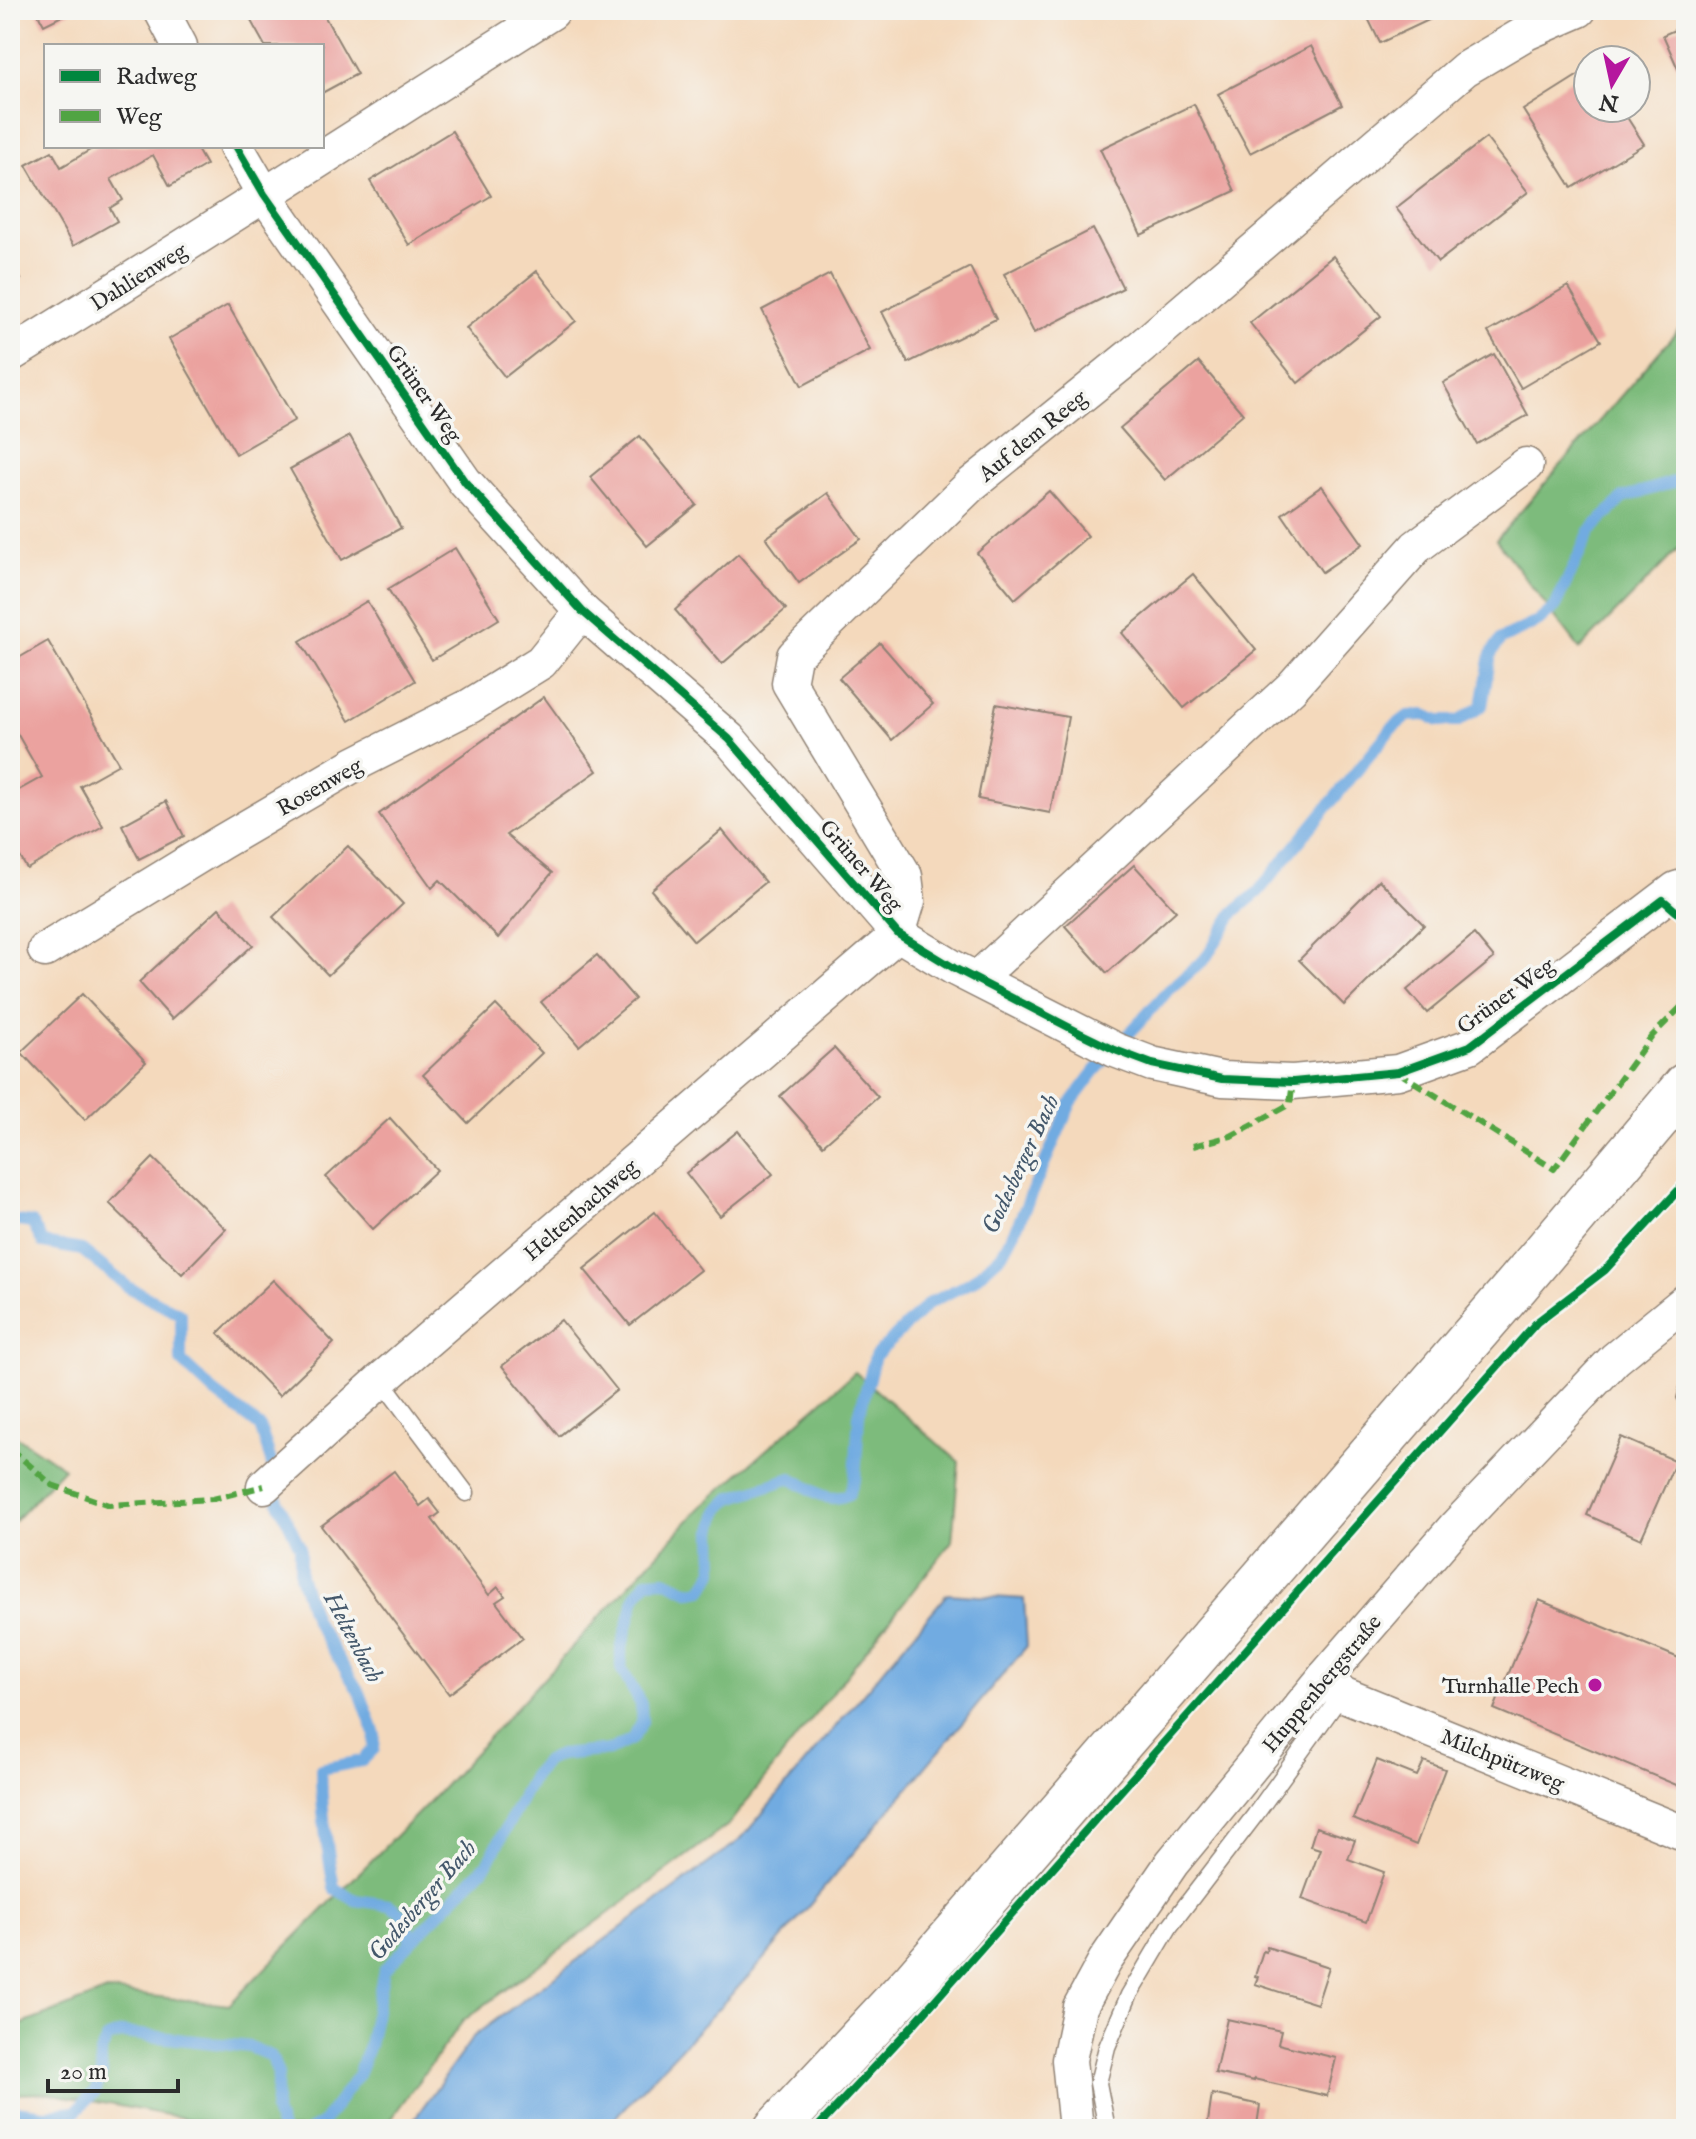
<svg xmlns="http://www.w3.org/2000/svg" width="1696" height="2139" font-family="'IM FELL English',serif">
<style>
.forest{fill:#7dbb7b;stroke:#547353;stroke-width:2}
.water{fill:#71abe1;stroke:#4e6b86;stroke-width:2}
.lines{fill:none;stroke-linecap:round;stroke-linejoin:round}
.stream{stroke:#71abe1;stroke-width:12}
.building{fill:#eba29f}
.lane-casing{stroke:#908274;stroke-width:19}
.street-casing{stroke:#908274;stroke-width:37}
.secondary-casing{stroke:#908274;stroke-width:47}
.lane{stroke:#fff;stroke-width:16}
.street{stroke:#fff;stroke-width:34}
.secondary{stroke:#fff;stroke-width:44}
.quiet{stroke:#51a443;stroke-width:6;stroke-dasharray:12 6;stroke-linecap:butt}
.cycleway-casing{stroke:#f6f6f2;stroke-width:13}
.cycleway{stroke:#00873e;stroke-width:8}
.poi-dot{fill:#b5179e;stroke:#f6f6f2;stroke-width:3}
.labels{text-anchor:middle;stroke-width:7;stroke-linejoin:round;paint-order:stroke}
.street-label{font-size:22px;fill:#2b2b2b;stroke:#f6f6f2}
.poi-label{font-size:22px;fill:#2b2b2b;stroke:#f6f6f2;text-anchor:end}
.water-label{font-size:24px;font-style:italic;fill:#44586b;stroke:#f6f6f2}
</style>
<rect width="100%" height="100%" fill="#f6f6f2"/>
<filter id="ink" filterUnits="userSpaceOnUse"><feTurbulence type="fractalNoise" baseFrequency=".0125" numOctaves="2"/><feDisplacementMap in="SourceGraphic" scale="16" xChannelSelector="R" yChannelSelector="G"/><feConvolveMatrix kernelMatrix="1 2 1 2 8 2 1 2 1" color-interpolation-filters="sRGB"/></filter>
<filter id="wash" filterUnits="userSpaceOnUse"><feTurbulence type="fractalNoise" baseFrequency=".006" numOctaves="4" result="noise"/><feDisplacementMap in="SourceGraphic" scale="32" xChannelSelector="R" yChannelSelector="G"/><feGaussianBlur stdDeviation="1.8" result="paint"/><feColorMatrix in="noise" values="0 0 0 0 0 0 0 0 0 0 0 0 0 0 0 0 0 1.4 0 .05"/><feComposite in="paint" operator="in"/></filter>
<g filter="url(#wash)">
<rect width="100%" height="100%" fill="#f4d9bc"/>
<g class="forest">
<polygon points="1686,321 1686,541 1580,649 1496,540"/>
<polygon points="855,1372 959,1462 952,1541 728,1825 463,2021 383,2129 244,2129 48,2093 10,2094 10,2029 107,1991 229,2005 434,1797 700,1508"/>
<polygon points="10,1432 64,1468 10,1526"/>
</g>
<polygon class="water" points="947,1594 1024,1599 1027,1646 761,1963 604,2129 407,2129 474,2036 740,1840"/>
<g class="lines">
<g class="stream">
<path d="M10,1220L32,1223L43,1243L82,1250L128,1287L181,1314V1361L214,1392L260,1427L271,1461L278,1501L300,1547V1575L314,1619L361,1695L375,1734L374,1749L362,1761L321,1769C321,1809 327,1848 334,1888L355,1900L389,1905L407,1917L410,1943"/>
<polyline points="10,2110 45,2115 75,2112 95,2092 102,2073 100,2053 108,2038 122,2033 250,2047 271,2056 278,2074 275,2112 281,2129"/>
<path d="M312,2129L321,2125L358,2075L369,2045L384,1970L488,1863L533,1776L546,1761L559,1755L610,1750L632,1739L642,1722L641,1704L621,1668V1650L635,1597L647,1581L665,1580L691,1592L702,1590L714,1571L713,1531L718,1511L731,1498L791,1478C812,1488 826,1506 849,1494L855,1478L859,1415L875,1356L929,1303L971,1282L1002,1254L1018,1224L1071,1103L1095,1071L1168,991L1205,959L1234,912L1258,892L1391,729L1408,716L1425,715L1439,721H1459L1482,706L1491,654L1501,639L1539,621L1555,607L1590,531L1623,498L1686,478"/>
</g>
</g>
<g id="blocks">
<g class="building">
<polygon points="36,10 74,10 44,25"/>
<polygon points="271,10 321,10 357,74 322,93 322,46 265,46 251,21"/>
<polygon points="1364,10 1450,10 1380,43"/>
<polygon points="1686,25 1686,87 1663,35"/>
<polygon points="1311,46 1342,105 1250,153 1218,94"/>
<polygon points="1588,69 1588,108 1621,108 1644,144 1572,188 1523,110"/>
<polygon points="1194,104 1235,191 1141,235 1100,149"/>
<polygon points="452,131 491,196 409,245 370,181"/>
<polygon points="1486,138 1528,192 1438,262 1396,208"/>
<polygon points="97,146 195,146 206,165 170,186 153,155 111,179 123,200 110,208 117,221 73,246 26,165 52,151 61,167"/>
<polygon points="1093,229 1123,288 1034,333 1004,274"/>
<polygon points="1333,256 1381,316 1298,383 1250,323"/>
<polygon points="10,260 21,279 10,285"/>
<polygon points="970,267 996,319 908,363 882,312"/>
<polygon points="537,271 576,321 505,377 466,328"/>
<polygon points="830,274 870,350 802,386 762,310"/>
<polygon points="1568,286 1601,341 1521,388 1488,332"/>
<polygon points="228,305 295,420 236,454 169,339"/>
<polygon points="1494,354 1528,415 1477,444 1443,383"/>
<polygon points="1199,362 1243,414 1165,480 1120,428"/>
<polygon points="350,436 401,528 342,560 290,469"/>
<polygon points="640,436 697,505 647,546 590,477"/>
<polygon points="1322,486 1363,544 1322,572 1282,514"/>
<polygon points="1049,491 1088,536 1015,599 977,553"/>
<polygon points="828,493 861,539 799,583 766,538"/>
<polygon points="455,548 499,619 432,660 388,589"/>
<polygon points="738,554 786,609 722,664 675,610"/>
<polygon points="1193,574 1256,650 1184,708 1122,633"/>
<polygon points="367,601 415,681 349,721 300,641"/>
<polygon points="48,641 119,764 80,786 103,826 27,869 10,839 10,795 42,777 10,721 10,663"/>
<polygon points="880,643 933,704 892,740 839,678"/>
<polygon points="544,697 597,771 506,835 552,873 498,938 440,880 432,888 379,814"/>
<polygon points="996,704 1068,717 1050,813 978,799"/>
<polygon points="166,801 184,836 139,859 122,825"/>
<polygon points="722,830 765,882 694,941 651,890"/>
<polygon points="348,846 403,904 328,975 273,917"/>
<polygon points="1134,865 1176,911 1107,973 1065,926"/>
<polygon points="1379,880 1424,925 1344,1005 1299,960"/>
<polygon points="219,908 253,945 172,1019 139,982"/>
<polygon points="1474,934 1494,958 1427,1013 1407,990"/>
<polygon points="597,955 635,999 579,1046 541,1002"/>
<polygon points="82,994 146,1062 85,1120 21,1052"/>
<polygon points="496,1005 542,1053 468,1123 423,1075"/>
<polygon points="834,1048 878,1097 823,1145 780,1096"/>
<polygon points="390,1118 437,1170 373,1229 326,1177"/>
<polygon points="738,1131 773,1174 720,1216 686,1173"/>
<polygon points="153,1158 226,1229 182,1274 109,1203"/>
<polygon points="655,1212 700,1270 630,1325 584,1269"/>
<polygon points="273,1280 334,1343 279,1396 218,1333"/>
<polygon points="561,1320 617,1390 559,1436 502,1366"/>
<polygon points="1686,1385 1686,1405 1679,1403 1677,1398 1680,1386"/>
<polygon points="1621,1437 1676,1461 1641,1539 1587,1515"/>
<polygon points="394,1471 420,1506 429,1499 440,1513 432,1519 489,1595 498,1587 505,1596 496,1602 523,1638 449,1694 321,1526"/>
<polygon points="1539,1600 1686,1661 1686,1789 1494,1709"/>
<polygon points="1377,1760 1417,1776 1424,1761 1445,1769 1416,1845 1353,1819"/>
<polygon points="1316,1827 1355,1840 1348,1859 1384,1872 1366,1922 1302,1899 1320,1849 1310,1846"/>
<polygon points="1267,1947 1329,1967 1317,2004 1255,1984 1258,1977 1255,1976 1263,1951 1266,1952"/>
<polygon points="1227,2019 1281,2031 1278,2044 1336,2058 1327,2096 1254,2079 1254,2081 1215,2073"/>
<polygon points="1212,2094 1260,2105 1257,2125 1270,2127 1269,2129 1207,2129"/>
</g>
</g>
</g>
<g filter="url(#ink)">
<use href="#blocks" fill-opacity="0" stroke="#908274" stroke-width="2"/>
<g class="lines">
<g class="lane-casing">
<g id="lane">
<polyline points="381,1380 466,1493"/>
<polyline points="1107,2129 1098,2083 1107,2047 1129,1995 1170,1926 1255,1815 1342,1694"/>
</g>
</g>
<g class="street-casing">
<g id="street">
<polyline points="161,10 180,46"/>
<polyline points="236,146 264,194 465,482 582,611 729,739 898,934 954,968 1115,1050 1152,1064 1222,1079 1293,1082 1398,1072 1470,1046 1676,889 1686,886"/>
<path d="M10,355C192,243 371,126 552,12"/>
<polyline points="898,934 908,901 905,876 789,683 794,656 972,484 1133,354 1465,69 1526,33 1579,10"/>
<polyline points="45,950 220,843 355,764 470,706 541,662 582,611"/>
<polyline points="977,979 1291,688 1416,547 1526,465"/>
<polyline points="264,1486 381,1380 898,934"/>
<polyline points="1324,1678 1342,1694 1686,1834"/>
<polyline points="1076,2129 1069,2060 1080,2007 1105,1961 1172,1863 1324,1678 1456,1526 1615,1359 1686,1301"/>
</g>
</g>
<g class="secondary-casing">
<polyline id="secondary" points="776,2129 915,1980 1517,1285 1686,1085"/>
</g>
<use href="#lane" class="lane"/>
<use href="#street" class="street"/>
<use href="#secondary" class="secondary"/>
<g class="quiet">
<polyline points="1398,1072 1554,1169 1651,1037 1686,1002"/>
<polyline points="1193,1146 1231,1136 1290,1104 1293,1082"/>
<polyline points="10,1448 52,1485 109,1505 213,1499 264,1486"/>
</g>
<g class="cycleway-casing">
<g id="cycleway">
<polyline points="236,146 264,194 465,482 582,611 729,739 898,934 954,968 1080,1033 1115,1050 1152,1064 1222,1079 1293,1082 1398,1072 1470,1046 1663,900 1686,920"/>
<polyline points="816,2129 913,2025 1537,1322 1605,1270 1686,1182"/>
</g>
</g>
<use href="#cycleway" class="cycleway"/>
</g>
</g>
<circle class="poi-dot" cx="1595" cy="1685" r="8"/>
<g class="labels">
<g class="street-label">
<text transform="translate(138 276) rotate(-32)" y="8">Dahlienweg</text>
<text transform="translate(425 393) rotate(55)" y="8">Grüner Weg</text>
<text transform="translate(1032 435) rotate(-39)" y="8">Auf dem Reeg</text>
<text transform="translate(319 786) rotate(-30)" y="8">Rosenweg</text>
<text transform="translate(862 865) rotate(49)" y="8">Grüner Weg</text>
<text transform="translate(1505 995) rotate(-36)" y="8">Grüner Weg</text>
<text transform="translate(580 1209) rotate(-41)" y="8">Heltenbachweg</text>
<text transform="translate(1321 1683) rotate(-50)" y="8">Huppenbergstraße</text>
<text transform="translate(1503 1759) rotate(22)" y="8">Milchpützweg</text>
</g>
<g class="poi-label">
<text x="1579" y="1693">Turnhalle Pech</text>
</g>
<g class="water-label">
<text transform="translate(1020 1164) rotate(-65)" y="8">Godesberger Bach</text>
<text transform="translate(354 1637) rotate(62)" y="8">Heltenbach</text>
<text transform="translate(422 1900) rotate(-49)" y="8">Godesberger Bach</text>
</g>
</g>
<rect width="1696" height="2139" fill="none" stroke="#f6f6f2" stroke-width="40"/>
<rect x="44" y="44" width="280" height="104" fill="#f6f6f2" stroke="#a5a5a2" stroke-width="2"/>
<rect x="60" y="70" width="40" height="12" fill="#00873e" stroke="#a5a5a2" stroke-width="2"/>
<text x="116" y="84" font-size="24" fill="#2b2b2b">Radweg</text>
<rect x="60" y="110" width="40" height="12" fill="#51a443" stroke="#a5a5a2" stroke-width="2"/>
<text x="116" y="124" font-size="24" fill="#2b2b2b">Weg</text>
<g transform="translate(1612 84) rotate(189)"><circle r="38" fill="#f6f6f2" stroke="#a5a5a2" stroke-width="2"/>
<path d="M0-6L14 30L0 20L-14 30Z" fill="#b5179e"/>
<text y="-12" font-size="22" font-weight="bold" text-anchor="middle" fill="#2b2b2b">N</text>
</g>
<path d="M48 2079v12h130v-12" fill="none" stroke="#2b2b2b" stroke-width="4"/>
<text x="60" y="2079" font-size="24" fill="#2b2b2b" stroke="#f6f6f2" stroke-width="6" paint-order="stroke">20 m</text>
</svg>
